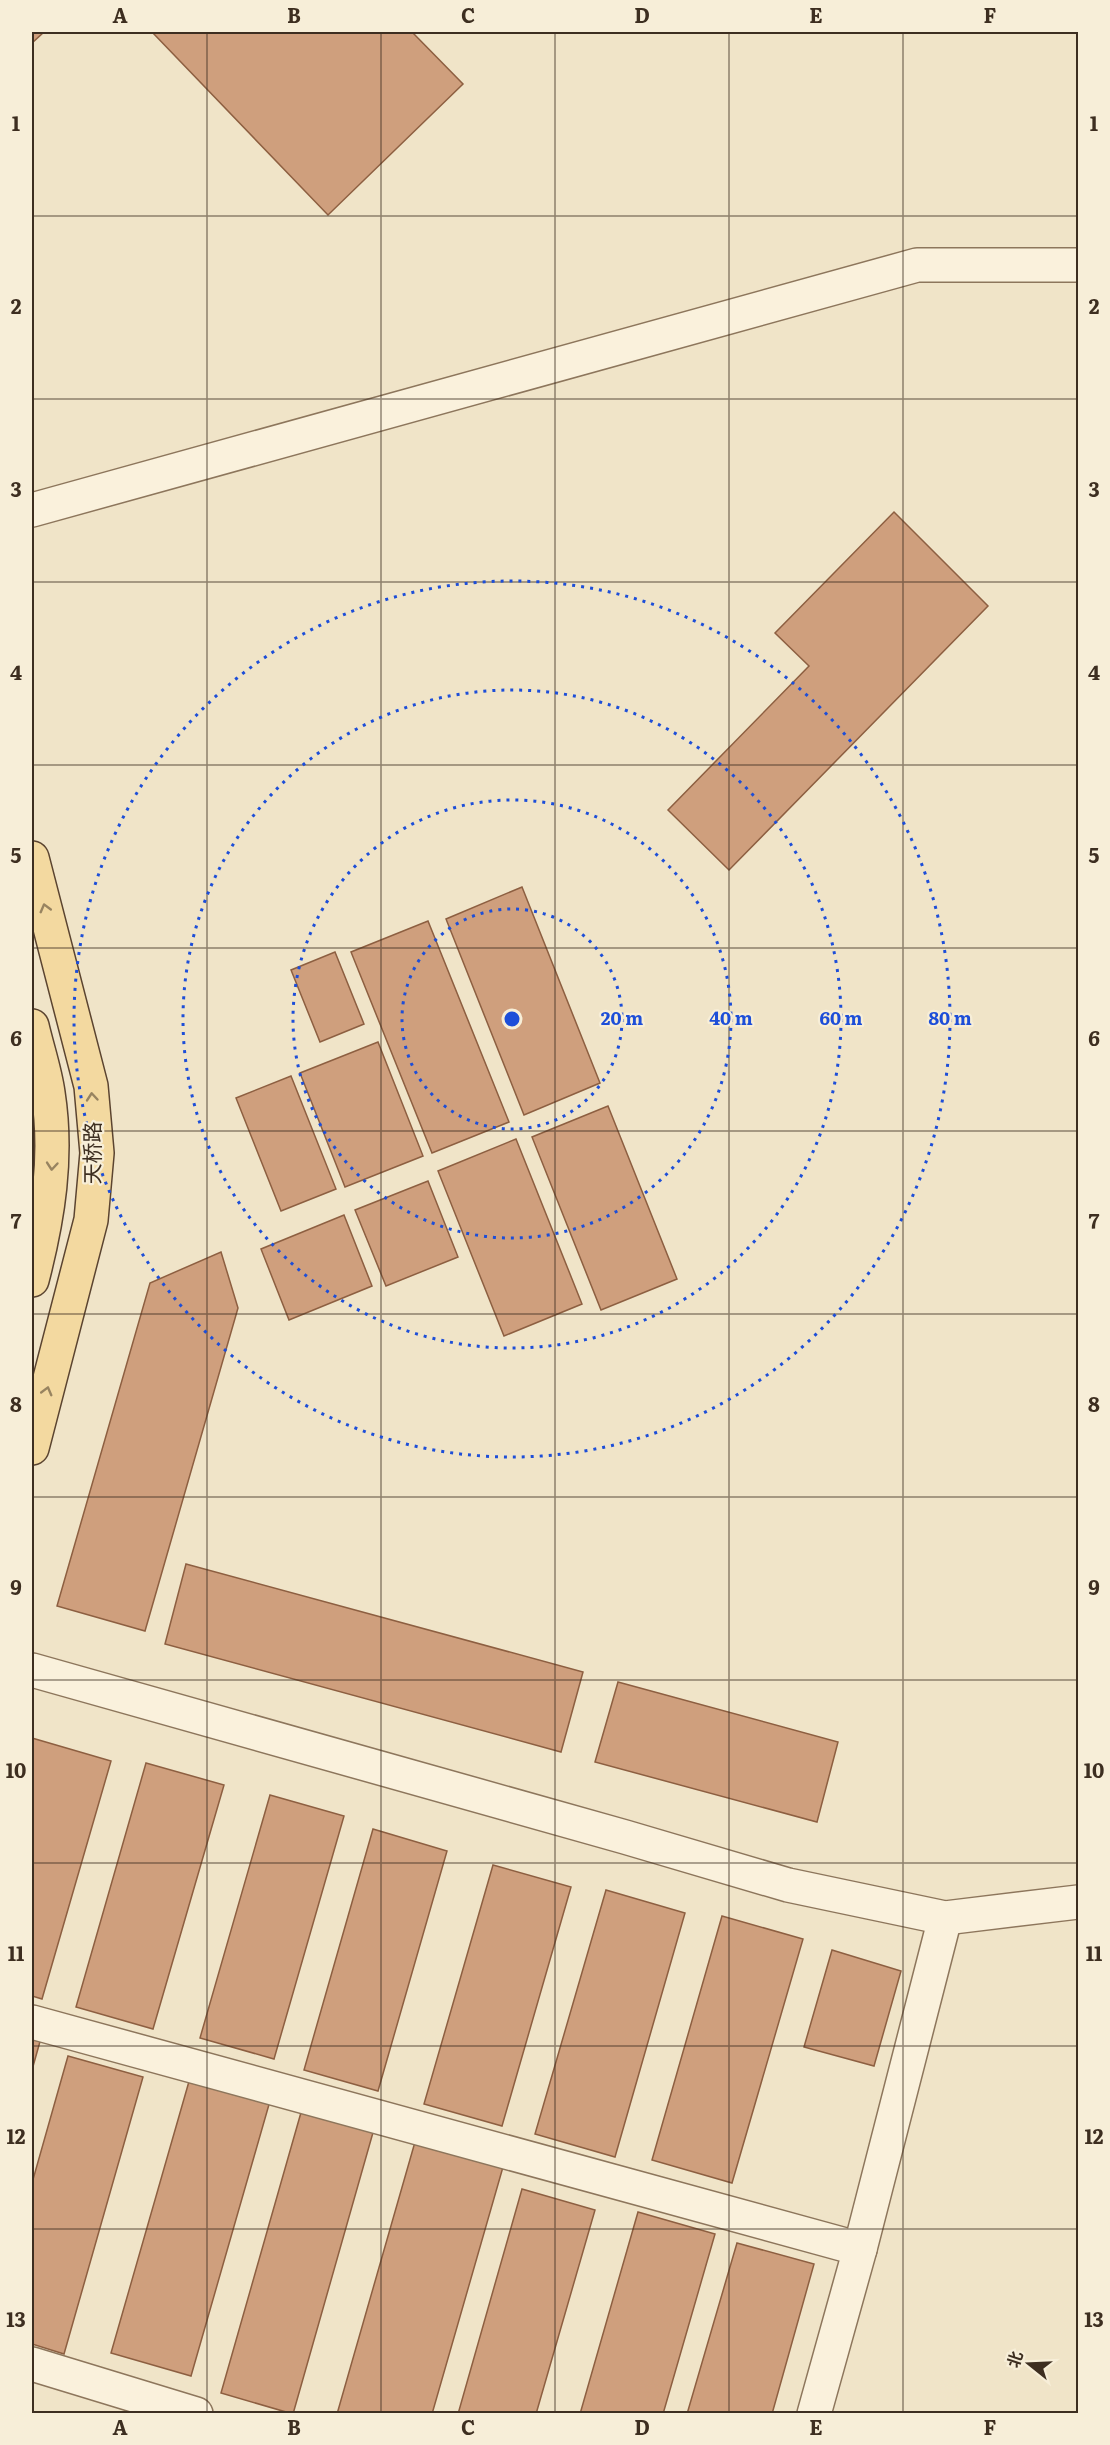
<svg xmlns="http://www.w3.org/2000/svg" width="1110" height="2445" font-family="Literata,'Noto Sans SC',serif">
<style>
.building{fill:#cf9f7d;stroke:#8d5f41;stroke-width:1.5}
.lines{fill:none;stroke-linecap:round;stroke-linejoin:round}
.minor-casing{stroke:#8d765c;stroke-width:36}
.major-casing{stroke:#5b4430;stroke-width:36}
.minor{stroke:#faf1dc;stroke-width:33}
.major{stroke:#f3d9a0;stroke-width:33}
.oneway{stroke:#988460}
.grid{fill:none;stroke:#3d2e20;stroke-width:1.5;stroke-opacity:0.55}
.ring{fill:none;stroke:#1d4ed8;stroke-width:3;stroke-dasharray:3 6}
.labels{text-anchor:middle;stroke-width:4.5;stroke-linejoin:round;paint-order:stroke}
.street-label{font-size:21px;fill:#3d2e20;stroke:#f7eed8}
.centre{fill:#1d4ed8;stroke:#f7eed8;stroke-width:3}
.ring-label{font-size:18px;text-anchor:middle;font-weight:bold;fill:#1d4ed8;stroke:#f7eed8;stroke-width:4.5;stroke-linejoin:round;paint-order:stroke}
.neatline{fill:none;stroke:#3d2e20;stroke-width:2}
.grid-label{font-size:20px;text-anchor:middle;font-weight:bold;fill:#3d2e20}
</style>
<rect width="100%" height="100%" fill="#f0e4c8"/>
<g class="building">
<polygon points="32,32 44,32 32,43"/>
<polygon points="152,32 412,32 463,84 328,215"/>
<polygon points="894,512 988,606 729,870 668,810 809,666 775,633"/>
<polygon points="522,887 600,1083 524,1115 446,919"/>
<polygon points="428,921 509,1122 432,1153 351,952"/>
<polygon points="335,952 364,1024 320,1042 291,970"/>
<polygon points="378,1042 423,1156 345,1187 300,1073"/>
<polygon points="291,1076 336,1189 281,1211 236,1098"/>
<polygon points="608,1106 677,1279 601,1310 532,1137"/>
<polygon points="516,1139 582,1304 504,1336 438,1171"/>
<polygon points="428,1181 458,1257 386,1286 355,1210"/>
<polygon points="344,1215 372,1286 289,1320 261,1249"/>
<polygon points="221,1252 238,1308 145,1631 57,1606 150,1283"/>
<polygon points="186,1564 583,1672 561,1752 165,1644"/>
<polygon points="618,1682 838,1742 817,1822 595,1762"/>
<polygon points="32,1738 111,1761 42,1999 32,1996"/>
<polygon points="146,1763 224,1785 153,2029 76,2007"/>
<polygon points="270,1795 344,1816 274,2059 200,2038"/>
<polygon points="373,1829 447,1851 378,2091 304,2070"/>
<polygon points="493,1865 571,1887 502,2126 424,2104"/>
<polygon points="606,1890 685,1913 615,2157 535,2134"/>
<polygon points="722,1916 803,1939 732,2183 652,2160"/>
<polygon points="832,1950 901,1971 874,2066 804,2047"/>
<polygon points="32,2036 41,2038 32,2070"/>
<polygon points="68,2056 143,2077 64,2354 32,2344 32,2183"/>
<polygon points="190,2078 270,2101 191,2376 111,2353"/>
<polygon points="302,2109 374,2129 293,2414 221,2393"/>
<polygon points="415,2142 503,2167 432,2414 337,2414"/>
<polygon points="522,2189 595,2210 536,2414 458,2414"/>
<polygon points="638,2212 715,2234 663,2414 580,2414"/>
<polygon points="737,2243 814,2264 772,2414 687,2414"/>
</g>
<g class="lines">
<g class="minor-casing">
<g id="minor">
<polyline points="32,510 917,265 1078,265"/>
<polyline points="32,1670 625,1837 788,1885 945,1918 1078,1902"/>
<polyline points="32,2022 860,2249"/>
<polyline points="32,2364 196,2414"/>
<polyline points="814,2414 860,2249 945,1918"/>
</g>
</g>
<g class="major-casing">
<g id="major">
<polyline points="32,858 91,1086 97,1153 91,1220 32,1448"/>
<path d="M32,1026C37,1048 45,1071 48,1093C58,1157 48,1218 32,1280"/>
</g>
</g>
<use href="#minor" class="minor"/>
<use href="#major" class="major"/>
</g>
<defs><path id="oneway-chevron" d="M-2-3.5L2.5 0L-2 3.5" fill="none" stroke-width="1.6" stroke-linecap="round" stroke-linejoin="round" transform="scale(1.5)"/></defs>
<g class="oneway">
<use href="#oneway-chevron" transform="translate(45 908) rotate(-105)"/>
<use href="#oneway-chevron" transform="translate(92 1097) rotate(-95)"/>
<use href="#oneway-chevron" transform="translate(52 1166) rotate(95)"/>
<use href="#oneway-chevron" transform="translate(47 1391) rotate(-75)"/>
</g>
<path class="grid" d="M207,32V2414M381,32V2414M555,32V2414M729,32V2414M903,32V2414M32,216H1078M32,399H1078M32,582H1078M32,765H1078M32,948H1078M32,1131H1078M32,1314H1078M32,1497H1078M32,1680H1078M32,1863H1078M32,2046H1078M32,2229H1078"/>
<g class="ring">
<circle cx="512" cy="1019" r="110"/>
<circle cx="512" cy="1019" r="219"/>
<circle cx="512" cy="1019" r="329"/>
<circle cx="512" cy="1019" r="438"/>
</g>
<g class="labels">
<g class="street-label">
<text transform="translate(93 1153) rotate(-90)" y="7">天桥路</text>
</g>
</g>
<circle cx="512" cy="1019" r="9" class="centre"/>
<g class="ring-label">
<text x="622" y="1025">20 m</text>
<text x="731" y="1025">40 m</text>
<text x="841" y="1025">60 m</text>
<text x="950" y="1025">80 m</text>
</g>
<rect width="1110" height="2445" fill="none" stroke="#f7eed8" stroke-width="66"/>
<g transform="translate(1029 2364) rotate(288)" stroke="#f7eed8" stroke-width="4.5" paint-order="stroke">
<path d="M0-4.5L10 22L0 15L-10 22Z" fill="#3d2e20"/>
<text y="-9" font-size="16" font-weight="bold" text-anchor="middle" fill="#3d2e20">北</text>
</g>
<rect x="33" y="33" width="1044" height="2379" class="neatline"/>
<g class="grid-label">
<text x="120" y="23">A</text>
<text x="294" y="23">B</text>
<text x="468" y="23">C</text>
<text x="642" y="23">D</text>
<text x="816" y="23">E</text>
<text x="990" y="23">F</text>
<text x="16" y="131">1</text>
<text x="1094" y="131">1</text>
<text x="16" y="314">2</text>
<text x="1094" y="314">2</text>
<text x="16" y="497">3</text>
<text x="1094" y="497">3</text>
<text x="16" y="680">4</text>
<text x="1094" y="680">4</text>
<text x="16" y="863">5</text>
<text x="1094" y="863">5</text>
<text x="16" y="1046">6</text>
<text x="1094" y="1046">6</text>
<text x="16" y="1229">7</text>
<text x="1094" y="1229">7</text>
<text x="16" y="1412">8</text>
<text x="1094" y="1412">8</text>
<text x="16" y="1595">9</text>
<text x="1094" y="1595">9</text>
<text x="16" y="1778">10</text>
<text x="1094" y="1778">10</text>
<text x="16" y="1961">11</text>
<text x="1094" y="1961">11</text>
<text x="16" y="2144">12</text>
<text x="1094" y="2144">12</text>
<text x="16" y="2327">13</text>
<text x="1094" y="2327">13</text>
<text x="120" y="2435">A</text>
<text x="294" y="2435">B</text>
<text x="468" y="2435">C</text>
<text x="642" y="2435">D</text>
<text x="816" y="2435">E</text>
<text x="990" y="2435">F</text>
</g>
</svg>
